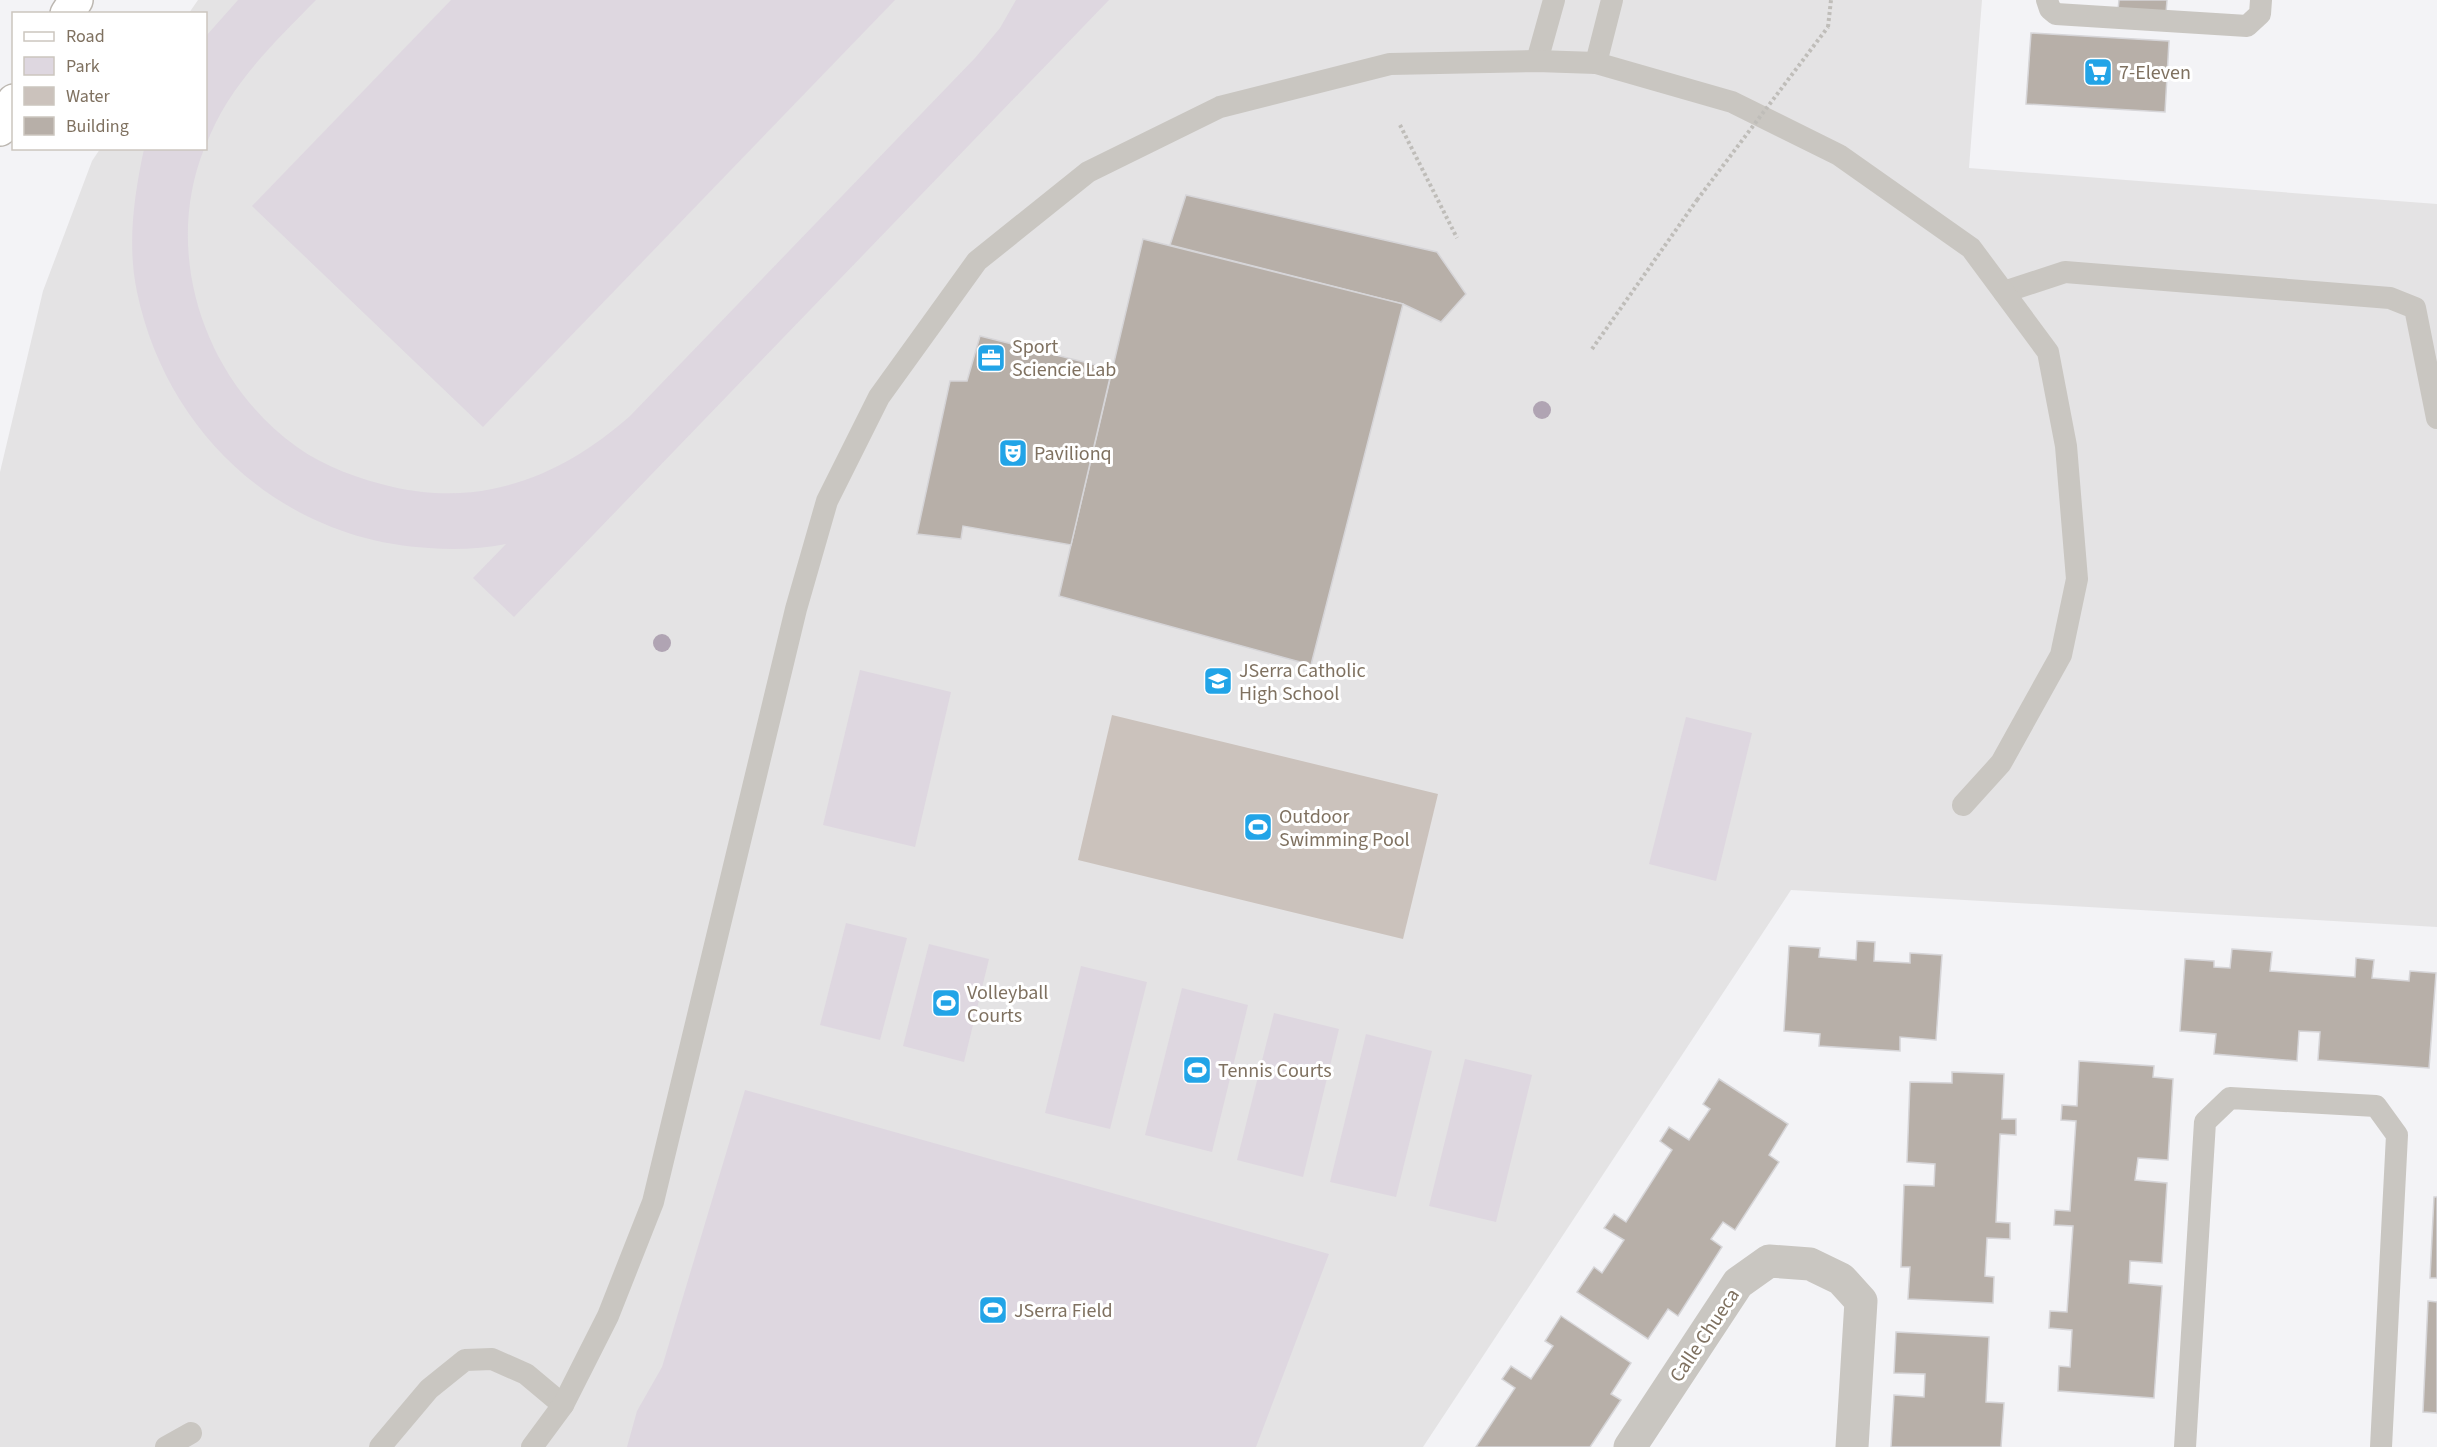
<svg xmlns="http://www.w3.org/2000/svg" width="2437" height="1447" font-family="'Source Sans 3',sans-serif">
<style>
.built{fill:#e4e3e4}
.green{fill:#ded7e0}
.water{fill:#cbc2bc}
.building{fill:#b7afa8;stroke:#d6d5d8;stroke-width:1.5}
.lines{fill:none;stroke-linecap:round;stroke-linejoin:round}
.secondary-casing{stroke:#bcb7b1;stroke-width:36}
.path{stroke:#bfbdb9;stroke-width:4;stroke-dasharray:3 3;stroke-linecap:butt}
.lane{stroke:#c9c6c1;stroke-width:22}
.street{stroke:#c9c6c1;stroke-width:33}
.secondary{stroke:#fff;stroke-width:33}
.path-bridge{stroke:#bfbdb9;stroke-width:4;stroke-dasharray:3 3;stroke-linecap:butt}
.tree{fill:#b0a4b3}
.labels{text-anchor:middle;stroke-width:6;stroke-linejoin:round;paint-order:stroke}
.poi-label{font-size:20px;fill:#7f7160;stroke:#fff;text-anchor:start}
.street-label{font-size:20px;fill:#7f7160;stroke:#fff}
</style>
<rect width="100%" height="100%" fill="#f3f3f6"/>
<polygon class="built" points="198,0 1982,0 1969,168 2437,204 2437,927 1791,890 1423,1447 0,1447 0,472 43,291 92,161 100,149 206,148 206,14 189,13"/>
<g class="green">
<path d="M238,0H316C273,44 228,86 206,145V36Z"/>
<polygon points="451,0 895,0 483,427 252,206"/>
<path d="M1016,0H1109L514,617L473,578L506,544C481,549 454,550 429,548C283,540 167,435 137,292C127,244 134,196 144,149H204C162,255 205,381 297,447C325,467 359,479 393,487C424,494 460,496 492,489C546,478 589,452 630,416L975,58L1000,28Z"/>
<polygon points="860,670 951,692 915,847 823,825"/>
<polygon points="1686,717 1752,733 1716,881 1649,864"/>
<polygon points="846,923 907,938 880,1040 820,1025"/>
<polygon points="929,944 989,959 964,1062 903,1046"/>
<polygon points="1081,966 1147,982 1110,1129 1045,1113"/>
<polygon points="1182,988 1248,1005 1212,1152 1145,1135"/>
<polygon points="1274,1013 1339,1029 1303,1177 1237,1160"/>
<polygon points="1366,1034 1432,1051 1396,1197 1330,1182"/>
<polygon points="1465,1059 1532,1075 1496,1222 1429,1206"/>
<polygon points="745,1090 1329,1254 1256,1447 627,1447 637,1411 662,1367"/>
</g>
<polygon class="water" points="1112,715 1438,794 1403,939 1078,860"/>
<g class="building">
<polygon points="2119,0 2167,0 2166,13 2118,10"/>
<polygon points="2031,33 2169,41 2165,112 2026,104"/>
<polygon points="1186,195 1437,252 1466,294 1441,322 1403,304 1170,245"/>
<polygon points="1143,239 1403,304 1311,665 1059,596"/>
<polygon points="980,336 1112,369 1071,545 963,526 961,539 917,534 950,381 967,381"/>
<polygon points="1857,941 1875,942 1874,961 1910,963 1910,953 1942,955 1936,1040 1900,1037 1900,1051 1819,1046 1820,1034 1784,1031 1789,946 1820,948 1819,957 1856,960"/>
<polygon points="2232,949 2272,952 2270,971 2355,977 2356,958 2374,960 2372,978 2409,981 2410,971 2436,973 2429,1068 2318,1060 2320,1032 2299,1031 2297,1061 2214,1054 2216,1034 2180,1031 2185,959 2214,961 2214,967 2230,968"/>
<polygon points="2079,1061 2154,1066 2153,1077 2173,1079 2168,1160 2138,1158 2135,1180 2167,1183 2162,1263 2130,1261 2129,1283 2162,1286 2154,1398 2058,1391 2059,1366 2070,1367 2072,1330 2049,1328 2050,1311 2067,1312 2073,1226 2054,1225 2055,1210 2070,1211 2076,1121 2061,1120 2062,1105 2077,1106"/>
<polygon points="1952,1072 2004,1074 2002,1119 2016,1119 2016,1135 2000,1134 1996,1222 2010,1223 2010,1239 1987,1238 1985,1276 1994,1277 1993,1303 1908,1299 1910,1267 1901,1267 1904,1185 1934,1186 1935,1164 1907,1162 1910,1082 1952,1083"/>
<polygon points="1719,1079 1788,1124 1769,1155 1779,1162 1735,1230 1723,1222 1711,1239 1722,1247 1678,1316 1668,1309 1648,1339 1577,1292 1594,1267 1602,1273 1624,1240 1604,1228 1614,1214 1626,1222 1672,1150 1660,1141 1669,1127 1689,1140 1710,1109 1703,1104"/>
<polygon points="2434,1197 2437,1197 2437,1278 2430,1278"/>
<polygon points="2428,1301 2437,1302 2437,1413 2423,1412"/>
<polygon points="1561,1316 1631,1363 1611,1394 1621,1400 1590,1447 1476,1447 1515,1388 1502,1379 1511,1366 1531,1379 1553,1346 1545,1341"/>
<polygon points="1896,1332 1989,1337 1986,1402 2004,1403 2001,1447 1891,1447 1894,1395 1924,1397 1925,1374 1894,1373"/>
</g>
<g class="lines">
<g class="secondary-casing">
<g id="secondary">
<polyline points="67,14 76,0"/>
<polyline points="0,129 14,101"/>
</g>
</g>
<g class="path">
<polyline points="1828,27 1831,0"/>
<polyline points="1400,125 1457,238"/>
<polyline points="1592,349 1697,200"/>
</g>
<g class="lane">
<polyline points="2047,0 2050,9 2056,14 2247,26 2260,14 2261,0"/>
<polyline points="1537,61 1554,0"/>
<polyline points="1596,63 1612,0"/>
<polyline points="2004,292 2065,272 2390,298 2415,308 2437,418"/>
<polyline points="166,1447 191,1433"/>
<polyline points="380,1447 429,1389 465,1360 492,1359 526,1374 563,1405"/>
<polyline points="532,1447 563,1405 608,1316 653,1202 796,609 827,501 879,397 977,261 1088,172 1220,107 1390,64 1537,61 1596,63 1732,102 1839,155 1971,248 2048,352 2066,446 2077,579 2061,655 2001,763 1963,805"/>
<polyline points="2185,1447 2205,1122 2230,1098 2376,1106 2397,1135 2381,1447"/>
</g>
<polyline class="street" points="1630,1447 1738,1283 1769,1261 1810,1264 1841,1279 1861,1301 1852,1447"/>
<use href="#secondary" class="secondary"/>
<polyline class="path-bridge" points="1697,200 1828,27"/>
</g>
<g class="tree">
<circle cx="1542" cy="410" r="9"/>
<circle cx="662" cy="643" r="9"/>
</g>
<defs>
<g id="supermarket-square" transform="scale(1.5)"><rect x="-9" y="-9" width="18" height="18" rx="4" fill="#22a4e7" stroke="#fff"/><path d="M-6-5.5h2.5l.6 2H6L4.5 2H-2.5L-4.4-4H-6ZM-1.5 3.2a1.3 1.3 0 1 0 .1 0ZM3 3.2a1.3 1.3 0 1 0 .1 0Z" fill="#fff"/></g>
<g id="office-square" transform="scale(1.5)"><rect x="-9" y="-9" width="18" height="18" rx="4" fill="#22a4e7" stroke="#fff"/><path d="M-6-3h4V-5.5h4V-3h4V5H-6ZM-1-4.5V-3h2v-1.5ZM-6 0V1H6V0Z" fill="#fff"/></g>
<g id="theatre-square" transform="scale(1.5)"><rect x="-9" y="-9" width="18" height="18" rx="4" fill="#22a4e7" stroke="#fff"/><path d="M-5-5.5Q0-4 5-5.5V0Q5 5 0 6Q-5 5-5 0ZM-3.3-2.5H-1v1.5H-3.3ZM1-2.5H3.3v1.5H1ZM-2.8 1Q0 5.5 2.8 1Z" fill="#fff"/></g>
<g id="school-square" transform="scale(1.5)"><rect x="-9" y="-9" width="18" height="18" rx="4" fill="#22a4e7" stroke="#fff"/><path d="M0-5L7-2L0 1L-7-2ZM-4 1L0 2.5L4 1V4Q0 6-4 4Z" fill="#fff"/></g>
<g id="stadium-square" transform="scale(1.5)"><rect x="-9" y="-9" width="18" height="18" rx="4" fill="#22a4e7" stroke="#fff"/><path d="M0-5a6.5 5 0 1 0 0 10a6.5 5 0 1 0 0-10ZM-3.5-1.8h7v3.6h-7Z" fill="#fff"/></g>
</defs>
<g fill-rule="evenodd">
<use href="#supermarket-square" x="2098" y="72"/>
<use href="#office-square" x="991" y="358"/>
<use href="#theatre-square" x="1013" y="453"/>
<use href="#school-square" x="1218" y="681"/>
<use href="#stadium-square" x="1258" y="827"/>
<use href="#stadium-square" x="946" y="1003"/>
<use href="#stadium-square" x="1197" y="1070"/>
<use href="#stadium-square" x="993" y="1310"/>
</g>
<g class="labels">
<g class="poi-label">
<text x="2119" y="79">7-Eleven</text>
<text x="1012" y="353">Sport<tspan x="1012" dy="23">Sciencie Lab</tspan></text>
<text x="1034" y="460">Pavilionq</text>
<text x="1239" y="677">JSerra Catholic<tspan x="1239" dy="23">High School</tspan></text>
<text x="1279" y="823">Outdoor<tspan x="1279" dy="23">Swimming Pool</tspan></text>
<text x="967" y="999">Volleyball<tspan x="967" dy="23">Courts</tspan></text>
<text x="1218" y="1077">Tennis Courts</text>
<text x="1014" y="1317">JSerra Field</text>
</g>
<g class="street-label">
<text transform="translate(1704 1335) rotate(-56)" y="7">Calle Chueca</text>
</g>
</g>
<rect x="12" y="12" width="195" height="138" fill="#ffffff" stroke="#ccc6bf" stroke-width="1.5"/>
<rect x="24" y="32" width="30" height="9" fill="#ffffff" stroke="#ccc6bf" stroke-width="1.5"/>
<text x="66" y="42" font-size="18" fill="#7f7160">Road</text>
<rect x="24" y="57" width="30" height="18" fill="#ded7e0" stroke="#ccc6bf" stroke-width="1.5"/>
<text x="66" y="72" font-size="18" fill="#7f7160">Park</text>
<rect x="24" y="87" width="30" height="18" fill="#cbc2bc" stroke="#ccc6bf" stroke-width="1.5"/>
<text x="66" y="102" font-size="18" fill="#7f7160">Water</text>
<rect x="24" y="117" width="30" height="18" fill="#b7afa8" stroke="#ccc6bf" stroke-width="1.5"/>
<text x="66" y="132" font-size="18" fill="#7f7160">Building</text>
</svg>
